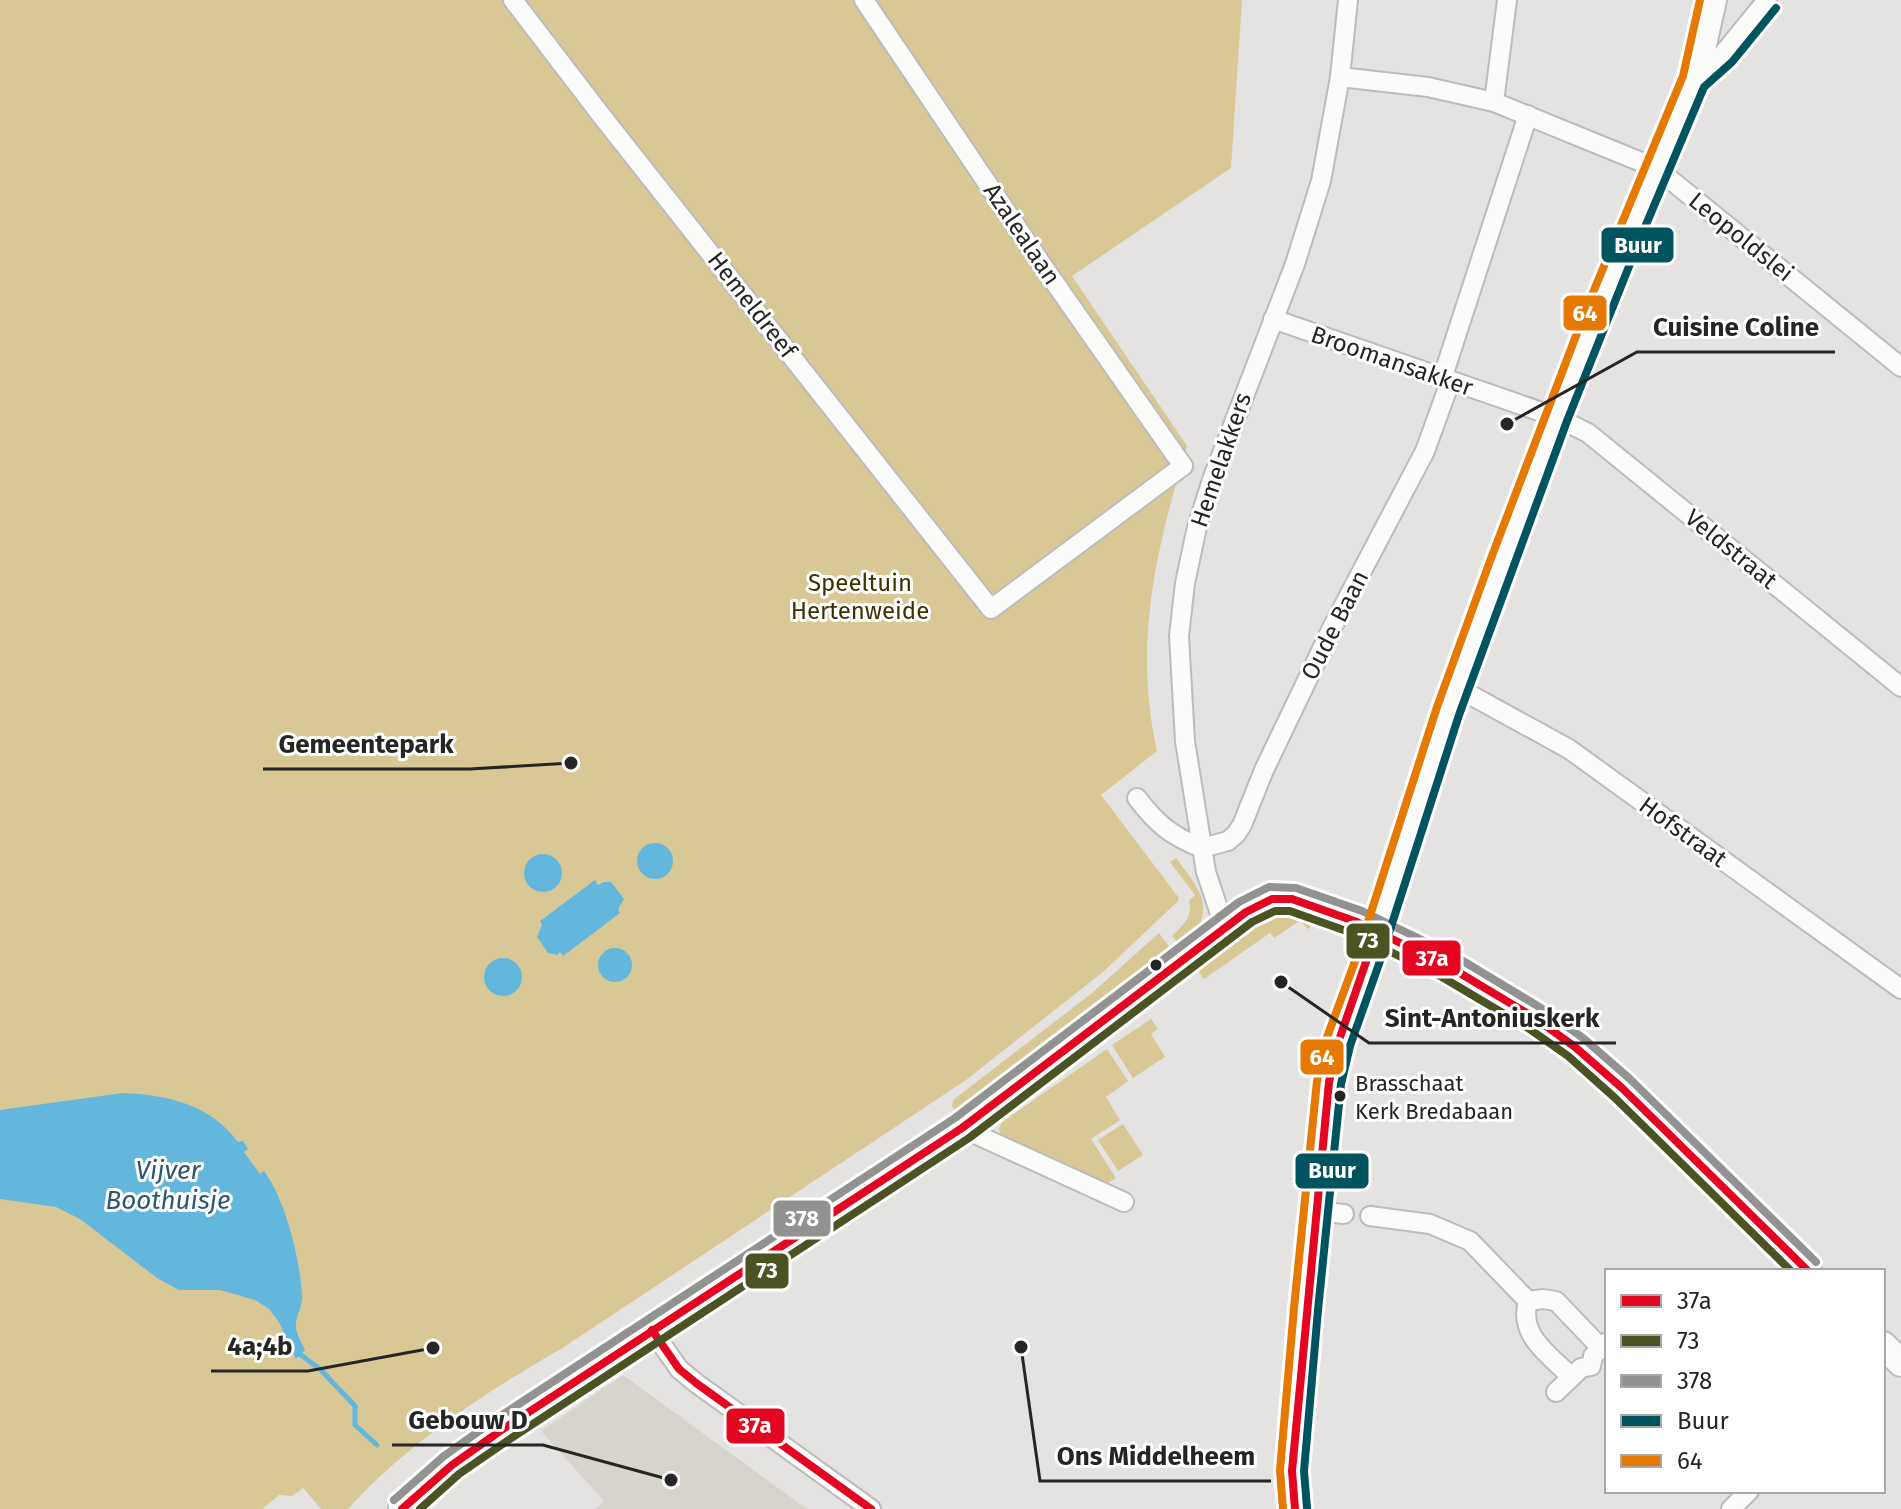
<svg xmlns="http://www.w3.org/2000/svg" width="1901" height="1509" font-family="'Fira Sans',sans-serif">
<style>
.built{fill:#d7d4cd}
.green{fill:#d8c895}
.water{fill:#64b7dc}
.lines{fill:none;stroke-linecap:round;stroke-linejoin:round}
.stream{stroke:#64b7dc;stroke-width:5}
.street-casing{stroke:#bebcbb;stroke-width:22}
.secondary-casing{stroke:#bebcbb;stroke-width:30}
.primary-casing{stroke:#bebcbb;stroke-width:32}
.street{stroke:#fbfbfa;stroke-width:18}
.secondary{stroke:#fbfbfa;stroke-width:26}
.primary{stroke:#fbfbfa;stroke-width:28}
.bus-1-casing{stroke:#fff;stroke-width:14}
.bus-2-casing{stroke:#fff;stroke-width:14}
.bus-3-casing{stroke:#fff;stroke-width:14}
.bus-4-casing{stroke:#fff;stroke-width:14}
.bus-5-casing{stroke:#fff;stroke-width:14}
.bus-1{stroke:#e40521;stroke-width:8}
.bus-2{stroke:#4a5321;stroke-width:8}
.bus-3{stroke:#929291;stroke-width:8}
.bus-4{stroke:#005460;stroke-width:8}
.bus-5{stroke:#e57902;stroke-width:8}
.bus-dot{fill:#252523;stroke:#fff;stroke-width:3}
.labels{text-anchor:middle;stroke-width:6;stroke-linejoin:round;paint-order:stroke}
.bus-label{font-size:22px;fill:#252523;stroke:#fff;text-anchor:start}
.street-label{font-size:24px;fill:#252523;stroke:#fff}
.park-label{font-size:24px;fill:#3d3102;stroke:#fff}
.water-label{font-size:26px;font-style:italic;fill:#2a576f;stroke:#fff}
.leader{fill:none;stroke:#252523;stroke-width:3}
.callout-dot{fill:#252523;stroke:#fff;stroke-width:3}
.callout-label{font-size:26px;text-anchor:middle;font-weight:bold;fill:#252523;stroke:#fff;stroke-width:6;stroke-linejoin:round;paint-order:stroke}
.line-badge{stroke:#fff;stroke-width:3}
.badge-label{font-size:22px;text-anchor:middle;font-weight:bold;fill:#fff}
</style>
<rect width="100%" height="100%" fill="#e5e3e1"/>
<polygon class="built" points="623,1375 807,1509 596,1509 604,1501 541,1431"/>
<g class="green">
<path d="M0,0H1242L1231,168L1072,276L1187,446C1156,550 1133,642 1157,751L1101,795L1179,898L1178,901L1103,972L966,1080L564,1347C486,1392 409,1442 348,1509H321L303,1488L292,1496L279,1495L262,1509H0Z"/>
<path d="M1176,858C1202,892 1219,912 1182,947L1172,936C1183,925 1193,917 1189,901L1195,895L1170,862Z"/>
<polygon points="1283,913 1304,916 1311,927 1307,929 1301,920 1274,938 1270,933 1204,979 1194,965 1260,917"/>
<polygon points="1159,933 1175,954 1167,960 1164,957 1154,965 1151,962 1145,968 1150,974 958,1115 952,1106 953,1100 1092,993"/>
<polygon points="1151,1019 1158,1029 1151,1034 1165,1057 1133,1078 1112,1045"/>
<polygon points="1107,1049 1128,1081 1106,1097 1120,1120 1091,1139 1116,1178 1106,1184 1001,1135 999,1129 1002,1122"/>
<polygon points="1123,1124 1143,1155 1118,1171 1098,1140"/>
</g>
<g class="water">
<circle cx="655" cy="861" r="18"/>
<circle cx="543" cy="873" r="19"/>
<polygon points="595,880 598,885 604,882 611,882 624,899 618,909 620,913 563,956 560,952 557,955 548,953 537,937 542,925 540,921"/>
<circle cx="615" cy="965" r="17"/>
<circle cx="503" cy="977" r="19"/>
<path d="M123,1093C167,1095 210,1104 238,1142L243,1141L248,1149L244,1152L260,1174L264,1171C286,1201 300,1259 302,1296C303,1307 295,1316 296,1327C296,1334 302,1343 305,1350L296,1359L279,1322L269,1309L255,1300L220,1290H179L157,1278L80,1219L56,1207L0,1199V1110Z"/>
</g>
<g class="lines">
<polyline class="stream" points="301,1355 320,1369 355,1406 355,1425 377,1445"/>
<g class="street-casing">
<g id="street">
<polyline points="513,0 601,115 991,609 1183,466"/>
<polyline points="864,0 1043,266 1183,466"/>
<polyline points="1340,77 1428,87 1494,102 1656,168 1901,367"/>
<polyline points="1694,80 1723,54 1767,0"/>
<polyline points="1494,102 1507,0"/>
<polyline points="1273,319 1556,417 1588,433 1901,687"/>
<polyline points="1442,379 1528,115"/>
<polyline points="1456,687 1569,749 1901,989"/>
<path d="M1137,798C1157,824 1171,836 1202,848"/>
<polyline points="1202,848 1228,841 1236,834 1242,825 1264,770 1333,626 1425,451 1450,382"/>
<polyline points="1225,929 1206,872 1185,741 1179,636 1185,583 1197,527 1213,477 1295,264 1321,181 1340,77 1348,0"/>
<polyline points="962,1128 1124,1202"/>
<polyline points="1316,1211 1344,1214"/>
<polyline points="1370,1216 1430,1224 1470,1241 1528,1301"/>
<path d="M1528,1301C1518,1336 1549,1354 1571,1377"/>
<polyline points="1528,1301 1543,1299 1556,1301 1601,1348"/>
<polyline points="652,1330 679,1369 696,1383 871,1509"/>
<polyline points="1556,1392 1581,1368 1591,1366 1593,1356 1607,1342"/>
<polyline points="1731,1509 1749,1491"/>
</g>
</g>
<g class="secondary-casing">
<g id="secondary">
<polyline points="1883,1345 1901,1363"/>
<polyline points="402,1509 452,1465 503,1429 962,1128 1246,912 1272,899 1292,899 1357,922 1448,966 1535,1018 1575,1047 1622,1088 1808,1271"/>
</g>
</g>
<g class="primary-casing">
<polyline id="primary" points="1295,1509 1292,1471 1306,1309 1329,1082 1338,1043 1369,957 1448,711 1501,565 1598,311 1694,80 1712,0"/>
</g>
<use href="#street" class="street"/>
<use href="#secondary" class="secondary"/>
<use href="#primary" class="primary"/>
<g class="bus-1-casing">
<g id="bus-1">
<polyline points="652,1330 679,1369 696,1383 871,1509"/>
<polyline points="402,1509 452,1465 503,1429 962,1128 1246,912 1272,899 1292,899 1357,922 1448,966 1535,1018 1575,1047 1622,1088 1808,1271"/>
<polyline points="1295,1509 1292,1471 1329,1082 1338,1043 1377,930"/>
</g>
</g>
<g class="bus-2-casing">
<polyline id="bus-2" points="420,1509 459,1474 510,1439 969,1138 1252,922 1275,911 1290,911 1352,933 1442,977 1528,1028 1568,1056 1614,1097 1791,1271"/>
</g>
<g class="bus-3-casing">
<polyline id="bus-3" points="394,1500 444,1456 496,1419 955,1118 1239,902 1269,887 1296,888 1362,911 1453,955 1541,1008 1583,1038 1630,1079 1816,1262"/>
</g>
<g class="bus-4-casing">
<polyline id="bus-4" points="1307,1508 1304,1471 1318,1310 1341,1084 1350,1046 1380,961 1459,715 1567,421 1640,239 1704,87 1732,62 1776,8"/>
</g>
<g class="bus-5-casing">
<polyline id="bus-5" points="1283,1509 1280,1470 1294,1308 1317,1081 1326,1040 1358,953 1437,707 1490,561 1587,307 1683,76 1700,0"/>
</g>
<use href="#bus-1" class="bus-1"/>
<use href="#bus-2" class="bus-2"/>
<use href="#bus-3" class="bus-3"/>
<use href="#bus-4" class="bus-4"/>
<use href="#bus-5" class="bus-5"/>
</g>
<g class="bus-dot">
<circle cx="1156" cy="965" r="7"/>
<circle cx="1340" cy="1096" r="7"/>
</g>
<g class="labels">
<g class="bus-label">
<text x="1355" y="1091">Brasschaat<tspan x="1355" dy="28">Kerk Bredabaan</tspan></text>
</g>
<g class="street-label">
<text transform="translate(1022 234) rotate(56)" y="8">Azalealaan</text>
<text transform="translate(1741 237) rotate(39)" y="8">Leopoldslei</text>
<text transform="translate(752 305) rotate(52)" y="8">Hemeldreef</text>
<text transform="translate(1392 361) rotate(19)" y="8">Broomansakker</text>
<text transform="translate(1221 460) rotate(-71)" y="8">Hemelakkers</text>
<text transform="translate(1731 549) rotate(39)" y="8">Veldstraat</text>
<text transform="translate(1335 625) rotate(-63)" y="8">Oude Baan</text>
<text transform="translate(1683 832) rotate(36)" y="8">Hofstraat</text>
</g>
<g class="park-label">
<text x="860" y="591">Speeltuin<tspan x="860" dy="28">Hertenweide</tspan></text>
</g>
<g class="water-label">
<text x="168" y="1179">Vijver<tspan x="168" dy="30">Boothuisje</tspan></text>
</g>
</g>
<path class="leader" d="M1507 424L1637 352H1835M571 763L470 769H263M1281 982L1369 1043H1616M433 1348L308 1371H211M671 1480L543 1445H392M1021 1347L1040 1481H1271"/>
<g class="callout-dot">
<circle cx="1507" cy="424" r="8"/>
<circle cx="571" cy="763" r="8"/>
<circle cx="1281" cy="982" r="8"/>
<circle cx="433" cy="1348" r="8"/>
<circle cx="671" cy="1480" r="8"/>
<circle cx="1021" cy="1347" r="8"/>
</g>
<g class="callout-label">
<text x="1736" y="336">Cuisine Coline</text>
<text x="366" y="753">Gemeentepark</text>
<text x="1492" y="1027">Sint-Antoniuskerk</text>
<text x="260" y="1355">4a;4b</text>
<text x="468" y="1429">Gebouw D</text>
<text x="1156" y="1465">Ons Middelheem</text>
</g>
<g class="line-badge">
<rect x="1600" y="226" width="75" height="38" rx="8" fill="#005460"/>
<rect x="1562" y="294" width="46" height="38" rx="8" fill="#e57902"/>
<rect x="1345" y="922" width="46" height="38" rx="8" fill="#4a5321"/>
<rect x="1401" y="939" width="61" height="38" rx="8" fill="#e40521"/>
<rect x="1299" y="1038" width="46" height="38" rx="8" fill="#e57902"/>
<rect x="1294" y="1152" width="76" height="38" rx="8" fill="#005460"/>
<rect x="772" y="1199" width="60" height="39" rx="8" fill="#929291"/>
<rect x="744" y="1252" width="46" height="38" rx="8" fill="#4a5321"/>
<rect x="725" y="1407" width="61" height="38" rx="8" fill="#e40521"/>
</g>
<g class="badge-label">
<text x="1638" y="253">Buur</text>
<text x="1585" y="321">64</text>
<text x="1368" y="948">73</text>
<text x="1432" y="966">37a</text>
<text x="1322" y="1065">64</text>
<text x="1332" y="1178">Buur</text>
<text x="802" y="1226">378</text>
<text x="767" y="1278">73</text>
<text x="755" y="1433">37a</text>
</g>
<rect x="1605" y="1269" width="280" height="224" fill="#ffffff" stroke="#a8a8a7" stroke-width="2"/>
<rect x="1621" y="1295" width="40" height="12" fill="#e40521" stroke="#a8a8a7" stroke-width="2"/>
<text x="1677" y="1309" font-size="24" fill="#252523">37a</text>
<rect x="1621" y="1335" width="40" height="12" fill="#4a5321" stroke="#a8a8a7" stroke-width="2"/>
<text x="1677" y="1349" font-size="24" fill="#252523">73</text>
<rect x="1621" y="1375" width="40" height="12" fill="#929291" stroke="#a8a8a7" stroke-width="2"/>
<text x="1677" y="1389" font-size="24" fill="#252523">378</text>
<rect x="1621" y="1415" width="40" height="12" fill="#005460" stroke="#a8a8a7" stroke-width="2"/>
<text x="1677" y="1429" font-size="24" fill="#252523">Buur</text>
<rect x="1621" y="1455" width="40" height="12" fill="#e57902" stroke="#a8a8a7" stroke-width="2"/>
<text x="1677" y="1469" font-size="24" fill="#252523">64</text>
</svg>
